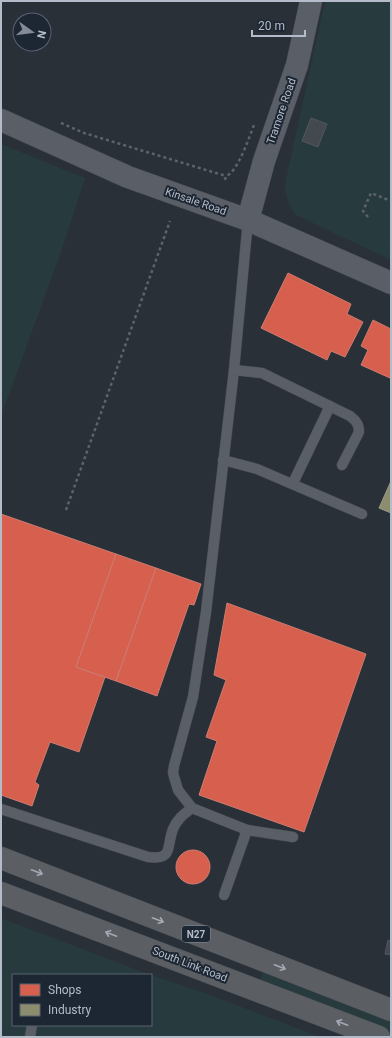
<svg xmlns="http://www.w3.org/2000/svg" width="392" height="1038" font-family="Roboto,sans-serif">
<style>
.green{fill:#273a3e;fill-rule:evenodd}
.shops{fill:#d6604d;stroke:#cc7c72}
.industry{fill:#8c8c6e;stroke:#989a89}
.building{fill:#444950;stroke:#52575f}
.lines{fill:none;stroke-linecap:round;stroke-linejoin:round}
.service-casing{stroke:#484c53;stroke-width:11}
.tertiary-casing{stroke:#484c53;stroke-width:23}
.trunk-casing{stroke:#474c53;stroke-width:23}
.path{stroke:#5d636a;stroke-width:2.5;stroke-dasharray:3 3;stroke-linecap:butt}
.service{stroke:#5a5e66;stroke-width:10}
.tertiary{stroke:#5a5e66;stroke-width:22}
.trunk{stroke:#5b5f64;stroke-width:22}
.oneway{stroke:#a2a9b5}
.labels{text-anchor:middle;stroke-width:4;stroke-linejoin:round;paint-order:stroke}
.shield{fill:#1d2633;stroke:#878f9c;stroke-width:1}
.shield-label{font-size:10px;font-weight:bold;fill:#b4bcc9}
.street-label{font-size:11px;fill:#b4bcc9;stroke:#1d2633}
</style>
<rect width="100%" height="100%" fill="#2a3038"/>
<g class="green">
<path d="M325,1H391V260L296,215C288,205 286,196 285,184Z"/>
<polygon points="1,144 85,178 61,252 1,416"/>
<path d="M1,918L140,971L213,996L320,1037H1ZM13,975H151V1025H13Z"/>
<polygon points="264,970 391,1020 391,1034 259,983"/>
</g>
<g class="shops">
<polygon points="288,273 351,304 347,314 363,322 345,357 331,351 327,360 261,328"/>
<polygon points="373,320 391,329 391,375 390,378 361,365 368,350 361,346"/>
<polygon points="1,514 116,554 76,667 105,677 79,752 50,742 35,782 39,785 32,806 1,795"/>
<polygon points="116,554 156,568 116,681 76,667"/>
<polygon points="156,568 201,584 194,605 189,604 157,696 116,681"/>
<polygon points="227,603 366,654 304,832 199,795 217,741 206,737 226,680 214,675"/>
<circle cx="193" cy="867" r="17"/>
</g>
<polygon class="industry" points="391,481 391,513 379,508"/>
<g class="building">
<polygon points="311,118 327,124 318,147 302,141"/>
<polygon points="388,940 391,941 391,955 385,954"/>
</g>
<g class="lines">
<g class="service-casing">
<g id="service">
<polyline points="248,220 234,370 206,612 193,697 174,766 173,773 178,790 192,808 247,830 293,837"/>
<path d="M234,370L262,373L350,416C356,421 359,424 359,432L342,465"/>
<polyline points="223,460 257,469 362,514"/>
<polyline points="293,483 330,406"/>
<path d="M1,809L148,857C174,860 166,847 173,829C177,819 184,814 192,808"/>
<polyline points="224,895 247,830"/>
<polyline points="30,1037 32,1025"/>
</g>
</g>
<g class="tertiary-casing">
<g id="tertiary">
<polyline points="1,120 128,177 248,220 391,283"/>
<polyline points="248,220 264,161 297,65 311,1"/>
</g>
</g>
<g class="trunk-casing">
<g id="trunk">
<polyline points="1,858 391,1010"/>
<polyline points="1,893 379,1037"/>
</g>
</g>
<g class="path">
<polyline points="61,123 84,133 226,176"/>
<path d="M225,180L226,176C238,172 249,137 254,125"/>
<polyline points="368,217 363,211 371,193 391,201"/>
<polyline points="391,248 391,247"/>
<polyline points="66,510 170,221"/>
</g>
<use href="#service" class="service"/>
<use href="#tertiary" class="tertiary"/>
<use href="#trunk" class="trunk"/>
</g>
<defs><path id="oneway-shaft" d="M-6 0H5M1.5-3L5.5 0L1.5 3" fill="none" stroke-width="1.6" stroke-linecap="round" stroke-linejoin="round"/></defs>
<g class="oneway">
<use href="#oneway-shaft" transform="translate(37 872) rotate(21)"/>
<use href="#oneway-shaft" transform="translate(158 920) rotate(21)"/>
<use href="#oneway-shaft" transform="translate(111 934) rotate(-159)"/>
<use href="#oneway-shaft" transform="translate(280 967) rotate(21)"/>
<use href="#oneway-shaft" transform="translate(342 1023) rotate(-159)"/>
</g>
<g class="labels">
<rect class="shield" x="182" y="926" width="28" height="16" rx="3"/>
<g class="shield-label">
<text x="196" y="938">N27</text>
</g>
<g class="street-label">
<text transform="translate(281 111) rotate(-71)" y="4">Tramore Road</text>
<text transform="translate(196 201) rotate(19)" y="4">Kinsale Road</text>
<text transform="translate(190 964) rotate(21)" y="4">South Link Road</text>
</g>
</g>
<rect width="392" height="1038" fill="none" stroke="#b4bcc9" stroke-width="4"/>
<rect x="12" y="974" width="140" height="52" fill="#1d2633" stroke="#59626f"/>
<rect x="20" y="984" width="20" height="12" fill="#d6604d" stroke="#59626f"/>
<text x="48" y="994" font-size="12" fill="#b4bcc9">Shops</text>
<rect x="20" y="1004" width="20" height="12" fill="#8c8c6e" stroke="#59626f"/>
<text x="48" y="1014" font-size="12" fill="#b4bcc9">Industry</text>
<g transform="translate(32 32) rotate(104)"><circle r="19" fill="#1d2633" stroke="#59626f"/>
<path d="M0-3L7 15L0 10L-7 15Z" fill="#848b96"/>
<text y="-6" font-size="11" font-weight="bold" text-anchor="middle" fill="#b4bcc9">N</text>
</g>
<path d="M252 30v6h53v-6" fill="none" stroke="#b4bcc9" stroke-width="2"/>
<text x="258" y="30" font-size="12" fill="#b4bcc9" stroke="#1d2633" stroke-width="3" paint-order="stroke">20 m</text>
</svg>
